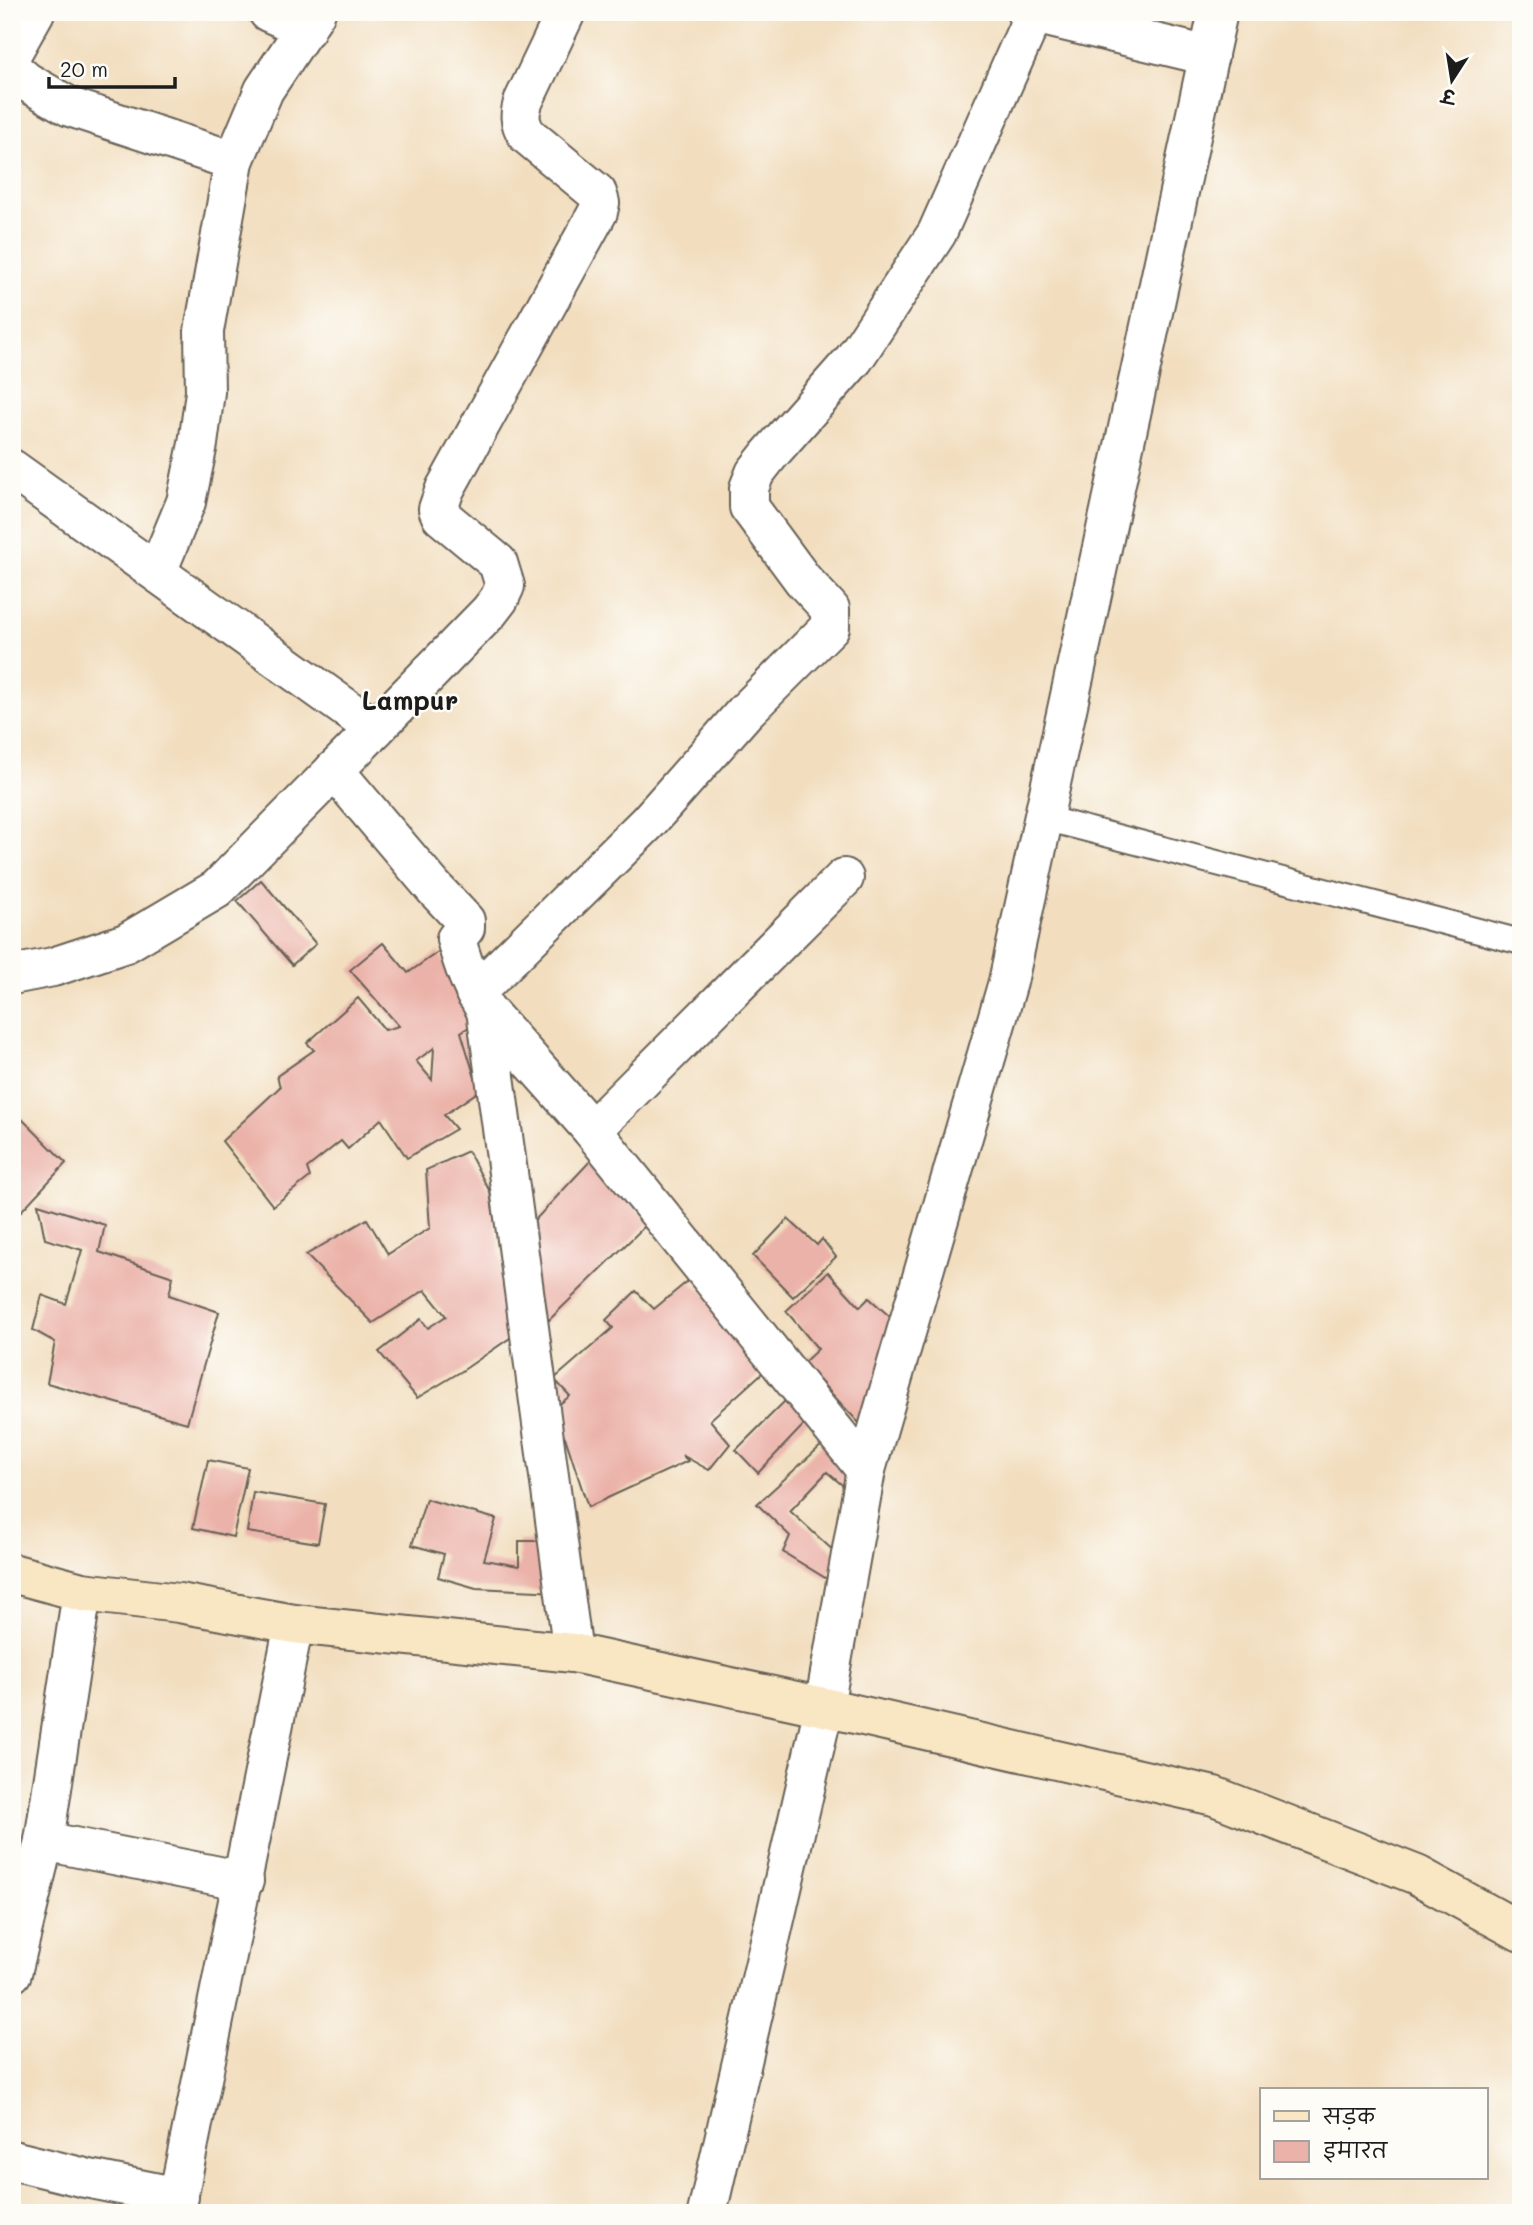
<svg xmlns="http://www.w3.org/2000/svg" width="1533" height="2225" font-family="Mali,'Playpen Sans Deva',sans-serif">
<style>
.building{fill:#ebb2a9;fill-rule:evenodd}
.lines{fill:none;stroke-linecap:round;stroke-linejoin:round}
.lane-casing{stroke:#676055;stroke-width:28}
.street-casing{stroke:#676055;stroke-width:42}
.secondary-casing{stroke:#676055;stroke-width:42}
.lane{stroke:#fff;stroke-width:24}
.street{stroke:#fff;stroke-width:38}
.secondary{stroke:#f9e7c3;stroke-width:38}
.labels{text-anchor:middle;stroke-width:5;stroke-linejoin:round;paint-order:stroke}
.quarter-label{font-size:26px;font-weight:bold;fill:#1c1c1c;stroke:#fdfcf7}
</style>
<rect width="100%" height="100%" fill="#fdfcf7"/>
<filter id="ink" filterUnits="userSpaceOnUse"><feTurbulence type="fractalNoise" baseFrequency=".0143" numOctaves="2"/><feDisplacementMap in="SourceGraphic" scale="14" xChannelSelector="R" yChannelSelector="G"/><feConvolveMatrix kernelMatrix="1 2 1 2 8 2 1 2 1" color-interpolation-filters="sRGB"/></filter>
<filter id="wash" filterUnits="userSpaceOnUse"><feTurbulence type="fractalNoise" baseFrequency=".00686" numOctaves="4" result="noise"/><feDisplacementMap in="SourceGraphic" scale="28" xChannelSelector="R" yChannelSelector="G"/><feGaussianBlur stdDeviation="1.57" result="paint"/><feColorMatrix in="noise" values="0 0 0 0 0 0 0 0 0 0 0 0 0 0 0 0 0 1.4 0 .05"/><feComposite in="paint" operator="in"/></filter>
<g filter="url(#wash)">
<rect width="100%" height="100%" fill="#f2debf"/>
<g id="blocks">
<g class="building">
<polygon points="261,880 316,944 292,965 237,901"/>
<path d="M383,943L408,973L438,952L471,1003L472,1025L461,1032L479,1091L444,1115L456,1129L407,1158L381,1119L348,1149L341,1141L307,1168L310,1177L273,1206L222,1141L280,1087L277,1076L314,1050L307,1043L358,998L385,1030L399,1026L350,970ZM434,1048L432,1080L416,1061Z"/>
<polygon points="12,1109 66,1163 12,1221"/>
<polygon points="468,1151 490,1192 504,1280 529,1325 462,1371 417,1398 379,1352 421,1319 428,1328 446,1316 425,1290 373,1323 306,1255 367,1219 388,1254 430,1228 426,1170"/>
<polygon points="593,1158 649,1222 541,1328 521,1235"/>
<polygon points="38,1204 105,1225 99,1252 173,1277 169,1295 219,1312 187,1423 47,1383 55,1342 33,1330 42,1295 66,1304 82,1250 45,1239"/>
<polygon points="788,1219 817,1245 822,1239 836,1257 793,1297 753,1256"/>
<polygon points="828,1272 860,1307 869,1298 907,1332 875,1440 803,1363 818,1349 786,1311"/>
<polygon points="689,1280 779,1361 762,1373 710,1420 730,1444 709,1470 682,1455 688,1461 588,1507 565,1437 547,1414 570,1396 554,1379 613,1328 606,1320 636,1291 654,1309"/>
<polygon points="795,1391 814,1414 758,1473 736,1450"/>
<polygon points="825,1442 844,1460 856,1497 827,1472 790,1511 837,1554 827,1579 783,1552 790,1536 757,1504"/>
<polygon points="208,1460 248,1468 233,1537 193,1528"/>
<polygon points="253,1492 325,1504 318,1543 247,1532"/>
<polygon points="426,1499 496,1519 484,1560 519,1566 519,1541 552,1541 558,1592 476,1588 438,1577 444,1554 412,1545"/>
</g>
</g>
</g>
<g filter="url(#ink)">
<use href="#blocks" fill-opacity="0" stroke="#676055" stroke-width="2"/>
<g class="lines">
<g class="lane-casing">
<polyline id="lane" points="1044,818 1521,942"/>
</g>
<g class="street-casing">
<g id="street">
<polyline points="268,12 306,29"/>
<polyline points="1026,12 1209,56"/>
<polyline points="12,53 35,12"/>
<polyline points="12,69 27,82 70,107 234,161"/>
<polyline points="12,469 375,729 217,889 126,943 53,967 12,975"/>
<polyline points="157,572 186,502 198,444 205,392 204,331 234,161 264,90 316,12"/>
<path d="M375,729L489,612L499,599L505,586L498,563L441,516L438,509L445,489L598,212L600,203L597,193L527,135C519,122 519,114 524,100L566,12"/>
<path d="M334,770L434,888L465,921V928L456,939C463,965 471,988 486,1010"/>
<polyline points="475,993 648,822 745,712 830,627 830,609 803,580 749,507 749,488 755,473 770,454 854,359 937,233 1034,14"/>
<polyline points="592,1130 844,878"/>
<polyline points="573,1653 486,1010 592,1130 866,1470"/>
<polyline points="44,1841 244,1881"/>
<polyline points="12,1973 44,1841 82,1592"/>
<polyline points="12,2160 85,2178 179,2197"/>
<polyline points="175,2213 294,1624"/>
<polyline points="707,2213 824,1707 866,1470 1008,982 1218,12"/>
</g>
</g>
<g class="secondary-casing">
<polyline id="secondary" points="12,1573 82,1592 179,1603 294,1624 573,1653 824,1707 1214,1796 1417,1875 1521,1932"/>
</g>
<use href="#lane" class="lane"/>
<use href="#street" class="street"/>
<use href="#secondary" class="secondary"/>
</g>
</g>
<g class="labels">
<g class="quarter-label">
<text x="410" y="710">Lampur</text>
</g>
</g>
<rect width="1533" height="2225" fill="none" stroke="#fdfcf7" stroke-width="42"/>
<rect x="1260" y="2088" width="228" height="91" fill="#fdfcf7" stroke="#a3a29f" stroke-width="2"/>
<rect x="1274" y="2111" width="35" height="10" fill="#f9e7c3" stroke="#a3a29f" stroke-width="2"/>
<text x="1323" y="2124" font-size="21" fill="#1c1c1c">सड़क</text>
<rect x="1274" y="2141" width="35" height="21" fill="#ebb2a9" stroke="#a3a29f" stroke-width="2"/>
<text x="1323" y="2158" font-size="21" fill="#1c1c1c">इमारत</text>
<g transform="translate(1452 80) rotate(192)" stroke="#fdfcf7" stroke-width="5" paint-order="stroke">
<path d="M0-5L12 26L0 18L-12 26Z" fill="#1c1c1c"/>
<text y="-10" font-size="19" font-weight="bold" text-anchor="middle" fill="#1c1c1c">उ</text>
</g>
<path d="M49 77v10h126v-10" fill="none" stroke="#1c1c1c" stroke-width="3.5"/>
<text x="60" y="77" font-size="21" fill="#1c1c1c" stroke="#fdfcf7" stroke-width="5" paint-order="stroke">20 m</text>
</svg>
